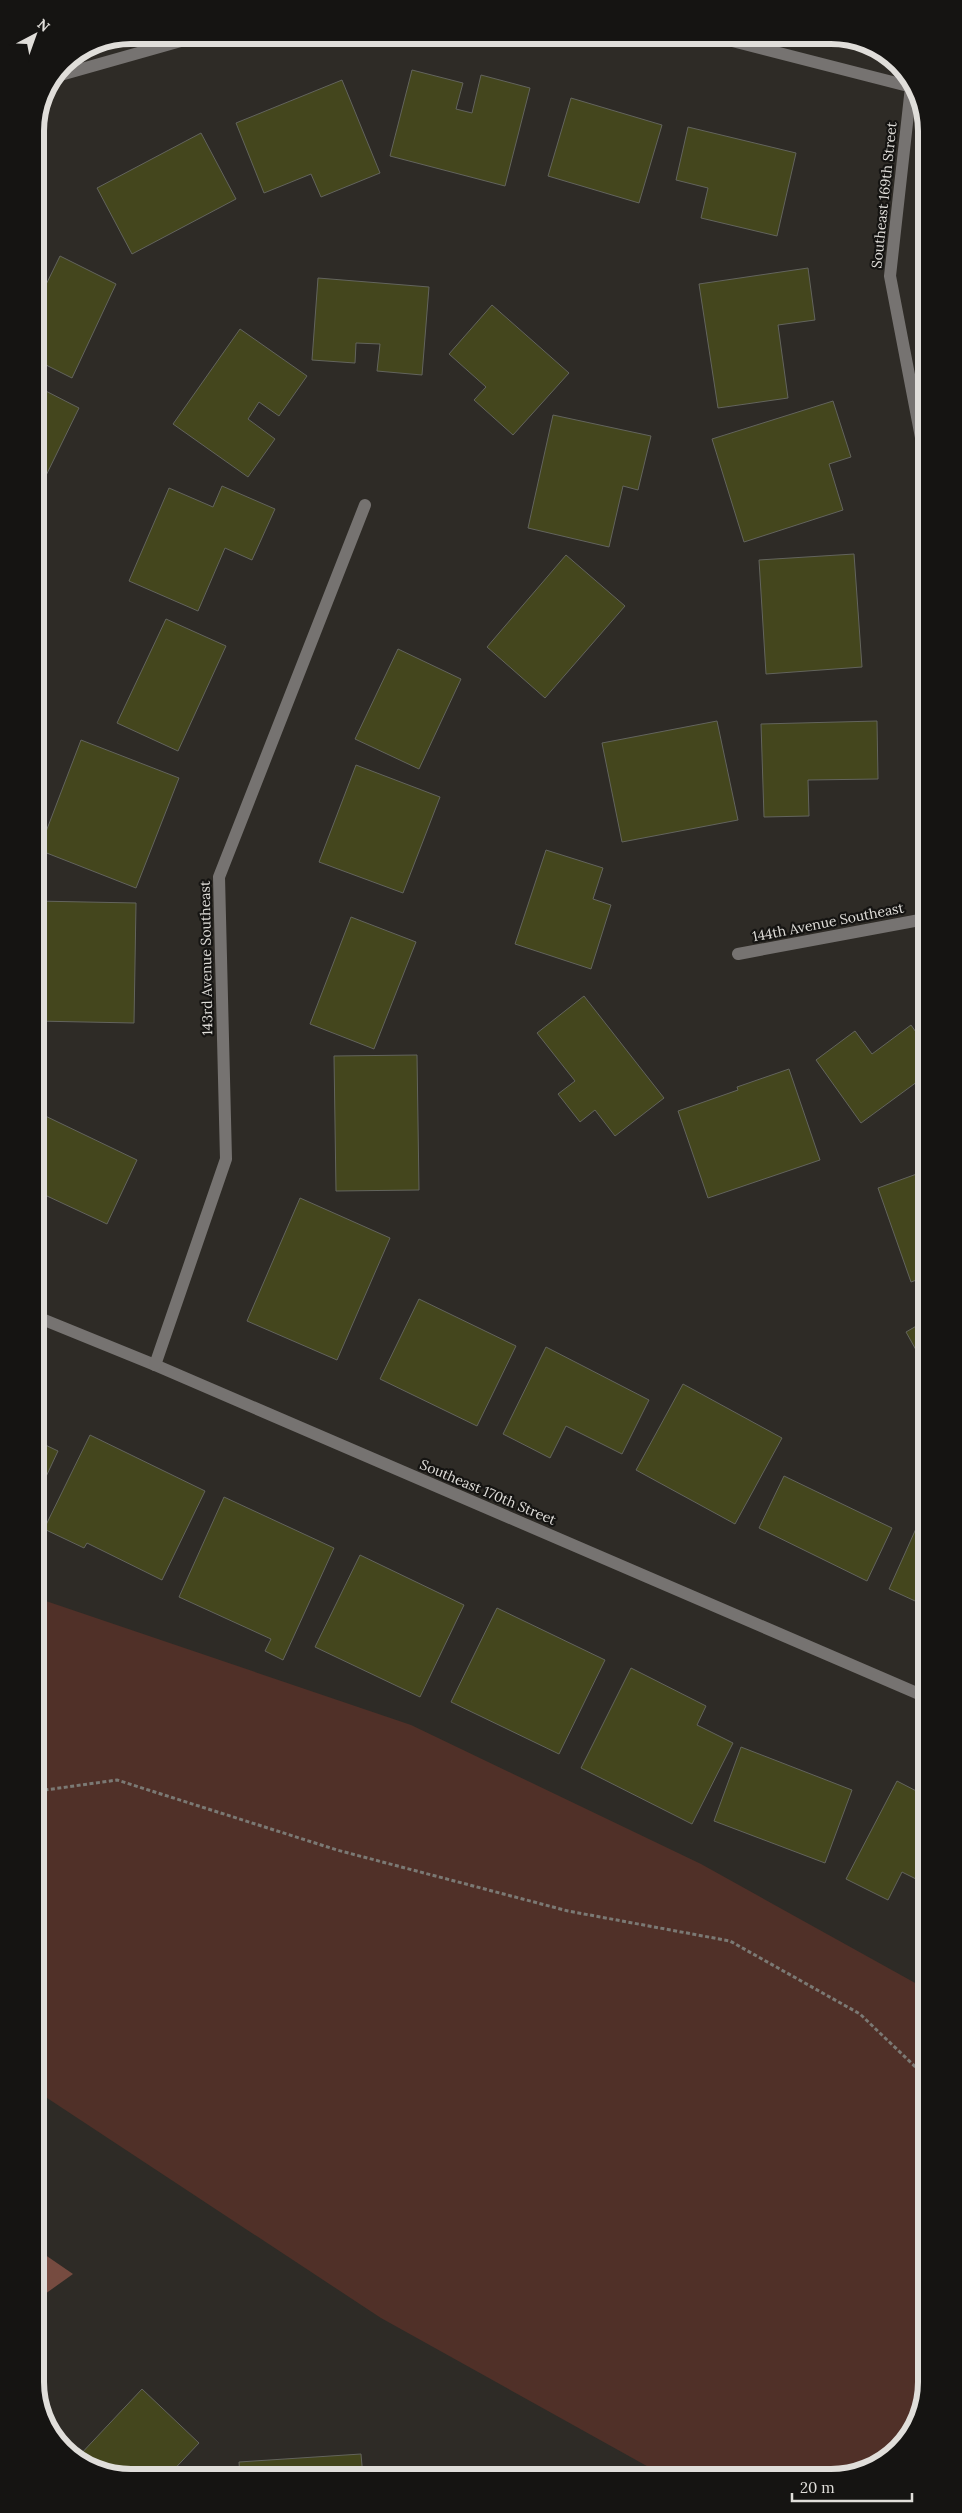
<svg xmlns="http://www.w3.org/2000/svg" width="962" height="2513" font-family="Lora,serif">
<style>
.green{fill:#503028}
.forest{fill:#764b40}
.building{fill:#44461d;stroke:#63645d}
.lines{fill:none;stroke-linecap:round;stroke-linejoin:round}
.path{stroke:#7b7974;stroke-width:3;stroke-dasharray:4 2.5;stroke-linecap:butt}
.minor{stroke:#767371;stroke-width:12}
.labels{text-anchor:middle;stroke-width:4.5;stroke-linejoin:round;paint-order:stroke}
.street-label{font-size:14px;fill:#e0deda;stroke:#151412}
.rim{fill:none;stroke:#e0deda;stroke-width:6}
</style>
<rect width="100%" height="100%" fill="#2e2b26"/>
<polygon class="green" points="37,1598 411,1725 701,1864 926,1989 927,2382 907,2440 856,2475 663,2475 381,2318 38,2092"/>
<polygon class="forest" points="38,2250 73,2274 38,2299"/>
<g class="building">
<polygon points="412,70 463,83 456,109 472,113 481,75 530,88 505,186 390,156"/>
<polygon points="342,80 380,173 321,197 311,174 264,193 236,123"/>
<polygon points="571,98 662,125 639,203 548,176"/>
<polygon points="688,127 796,153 777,236 701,218 708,188 676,180"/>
<polygon points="201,133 236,199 132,254 97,188"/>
<polygon points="60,256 116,284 72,378 36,360 35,307"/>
<polygon points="808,268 815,320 778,325 788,398 718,408 699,284"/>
<polygon points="318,278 429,287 422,375 377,371 380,344 356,343 355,363 312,360"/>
<polygon points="492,305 569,373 513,435 474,400 486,387 449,354"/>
<polygon points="240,329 307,376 279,416 259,402 248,419 275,439 248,477 173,424"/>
<polygon points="36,386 79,408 36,496"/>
<polygon points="833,401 851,457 829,464 843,510 744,542 712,439"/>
<polygon points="553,415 651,436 638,490 623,486 609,547 528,528"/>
<polygon points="222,486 275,509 252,560 225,548 198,611 129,581 169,488 213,507"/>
<polygon points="854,554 862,667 766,674 759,560"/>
<polygon points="566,555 625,606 545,698 487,647"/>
<polygon points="166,619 226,646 178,751 117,723"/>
<polygon points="398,649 461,679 419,769 355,739"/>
<polygon points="717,721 738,820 622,842 602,743"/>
<polygon points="877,721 878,779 808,780 809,816 764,817 761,724"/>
<polygon points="81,740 179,778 136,888 39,850"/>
<polygon points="356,765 440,797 403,893 319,862"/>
<polygon points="546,850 603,868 593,899 611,905 591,969 515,944"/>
<polygon points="36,901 136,903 134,1023 36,1021"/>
<polygon points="351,917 416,942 374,1049 310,1024"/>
<polygon points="584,996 664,1098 615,1136 595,1110 580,1122 558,1094 575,1081 537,1033"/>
<polygon points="911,1025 925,1045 925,1076 861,1123 816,1060 855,1031 872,1054"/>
<polygon points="417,1055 419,1190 336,1191 334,1056"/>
<polygon points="789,1069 820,1160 708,1198 678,1111 738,1090 737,1087"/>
<polygon points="37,1112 137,1160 107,1224 47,1196 37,1218"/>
<polygon points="925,1171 925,1277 911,1282 878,1188"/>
<polygon points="300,1198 390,1238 337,1360 247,1321"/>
<polygon points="419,1299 516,1346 477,1426 380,1379"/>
<polygon points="925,1321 925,1366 906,1332"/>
<polygon points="546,1347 649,1400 622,1454 566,1426 550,1458 503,1434"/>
<polygon points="683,1384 782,1438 735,1524 636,1470"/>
<polygon points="90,1435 205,1491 162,1580 87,1543 84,1548 44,1529"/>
<polygon points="37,1441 58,1451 37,1496"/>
<polygon points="784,1476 892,1528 867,1581 759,1528"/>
<polygon points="224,1497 334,1548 283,1660 265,1651 271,1639 179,1597"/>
<polygon points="923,1513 926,1514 926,1606 889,1589"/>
<polygon points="360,1555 464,1605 420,1697 315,1647"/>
<polygon points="497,1608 605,1660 559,1754 451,1702"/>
<polygon points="631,1668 706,1706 697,1725 733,1743 692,1824 581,1768"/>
<polygon points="741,1747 852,1790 825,1863 714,1821"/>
<polygon points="897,1781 926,1796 926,1884 902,1872 888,1900 846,1879"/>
<polygon points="142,2389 199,2443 166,2478 125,2478 77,2458"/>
<polygon points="361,2454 363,2477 240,2477 239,2462"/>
</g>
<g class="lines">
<polyline class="path" points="38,1791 117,1780 337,1850 568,1911 730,1941 860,2014 927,2078"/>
<g class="minor">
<polyline points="709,35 912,87"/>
<polyline points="57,76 202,35"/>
<polyline points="911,87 890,276 924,453"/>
<polyline points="738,954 925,919"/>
<polyline points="37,1317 155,1365 926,1697"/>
<polyline points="155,1365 226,1159 219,877 365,505"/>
</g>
</g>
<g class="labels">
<g class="street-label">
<text transform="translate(884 195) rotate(-84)" y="5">Southeast 169th Street</text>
<text transform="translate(828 922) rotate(-11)" y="5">144th Avenue Southeast</text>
<text transform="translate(206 958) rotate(-91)" y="5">143rd Avenue Southeast</text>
<text transform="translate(488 1492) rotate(23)" y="5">Southeast 170th Street</text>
</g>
</g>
<path d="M0 0H962V2513H0ZM131 44H831A87 87 0 0 1 918 131V2382A87 87 0 0 1 831 2469H131A87 87 0 0 1 44 2382V131A87 87 0 0 1 131 44Z" fill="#151412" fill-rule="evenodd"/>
<path class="rim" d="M131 44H831A87 87 0 0 1 918 131V2382A87 87 0 0 1 831 2469H131A87 87 0 0 1 44 2382V131A87 87 0 0 1 131 44Z"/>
<g transform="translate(35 35) rotate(41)" stroke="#151412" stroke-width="4" paint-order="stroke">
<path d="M0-4L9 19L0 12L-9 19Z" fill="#e0deda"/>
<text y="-8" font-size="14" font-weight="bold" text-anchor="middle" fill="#e0deda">N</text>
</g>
<path d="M792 2493v8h120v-8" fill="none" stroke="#e0deda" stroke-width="2.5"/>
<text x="800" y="2493" font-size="15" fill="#e0deda" stroke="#151412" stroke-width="4" paint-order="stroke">20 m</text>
</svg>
